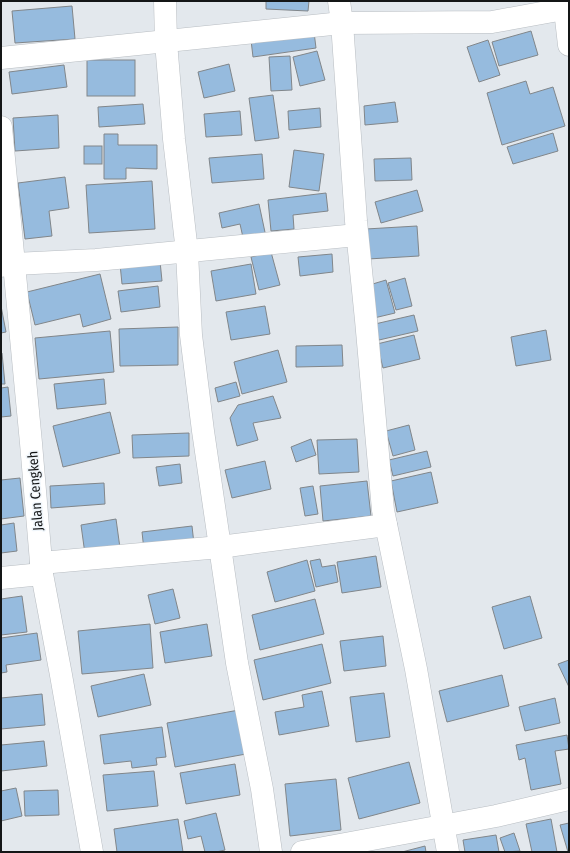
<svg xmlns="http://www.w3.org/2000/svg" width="570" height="853" font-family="'Fira Sans Condensed',sans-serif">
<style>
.building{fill:#96bbde;stroke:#81868a}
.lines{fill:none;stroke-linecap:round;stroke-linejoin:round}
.minor-casing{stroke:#b8bdc2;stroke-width:23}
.minor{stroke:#fff;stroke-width:22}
.labels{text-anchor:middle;stroke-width:3;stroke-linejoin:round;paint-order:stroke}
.street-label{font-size:14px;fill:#141617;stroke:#f0f6fb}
</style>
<rect width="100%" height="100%" fill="#e3e8ed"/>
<g class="building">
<polygon points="266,1 309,1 308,11 266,9"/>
<polygon points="72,6 75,39 15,43 12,11"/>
<polygon points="531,31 538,55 499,66 492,42"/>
<polygon points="314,32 316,48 253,57 251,40"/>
<polygon points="488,40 500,75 479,82 467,47"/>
<polygon points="317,51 325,80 300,86 293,57"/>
<polygon points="290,56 292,90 271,91 269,57"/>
<rect x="87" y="60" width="48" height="36"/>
<polygon points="229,64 235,91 204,98 198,72"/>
<polygon points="64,65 67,87 12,94 9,72"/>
<polygon points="526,81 530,94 553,87 565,126 502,145 487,93"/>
<polygon points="273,95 279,138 255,141 249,98"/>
<polygon points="395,102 398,122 365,125 364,106"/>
<polygon points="143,104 145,124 99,127 98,107"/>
<polygon points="320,108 321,127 289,130 288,111"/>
<polygon points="240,111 242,135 206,137 204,114"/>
<polygon points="58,115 59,148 15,151 13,118"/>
<polygon points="553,133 558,151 513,164 507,147"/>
<polygon points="104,134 118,134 118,145 157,145 157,169 126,168 126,179 104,179"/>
<rect x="84" y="146" width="18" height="18"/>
<polygon points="294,150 324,154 319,191 289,187"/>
<polygon points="262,154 264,179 212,183 209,158"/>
<polygon points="411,158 412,180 375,181 374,159"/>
<polygon points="65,177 69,208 49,211 52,236 25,239 18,183"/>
<polygon points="152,181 155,229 89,233 86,185"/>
<polygon points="417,190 423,211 381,223 375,202"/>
<polygon points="326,193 328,211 293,215 294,229 271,231 268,200"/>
<polygon points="259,204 266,237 244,242 240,224 222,228 219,213"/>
<polygon points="417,226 419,256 368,259 366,229"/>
<polygon points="271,252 280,285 259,290 251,257"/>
<polygon points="332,254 333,272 300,276 298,257"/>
<polygon points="160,261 162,281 122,284 120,264"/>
<polygon points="251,264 256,294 216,301 211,271"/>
<polygon points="100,274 111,319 83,327 80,314 35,325 27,292"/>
<polygon points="405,278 412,306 396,310 388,283"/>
<polygon points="386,280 395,313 374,318 366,286"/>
<polygon points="158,286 160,307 121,312 118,291"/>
<polygon points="1,306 6,332 1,333"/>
<polygon points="265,306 270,334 231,340 226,312"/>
<polygon points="414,315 418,331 379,340 375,324"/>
<polygon points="178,327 178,365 120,366 119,329"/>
<polygon points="546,330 551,360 516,366 511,337"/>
<polygon points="110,331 114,372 39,379 35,338"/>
<polygon points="414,335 420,359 383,368 377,344"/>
<polygon points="342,345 343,366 296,367 296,346"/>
<polygon points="278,350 287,382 242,394 234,362"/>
<polygon points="1,353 2,353 5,384 1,384"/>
<polygon points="104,379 106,404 57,409 54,384"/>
<polygon points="236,382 240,396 218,402 215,388"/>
<polygon points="8,387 11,416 1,417 1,388"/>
<polygon points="273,396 281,418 253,423 258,440 237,446 230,418 238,405"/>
<polygon points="110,412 120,453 63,467 53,426"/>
<polygon points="409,425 415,450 393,456 386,431"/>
<polygon points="189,433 189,456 133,458 132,435"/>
<polygon points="311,439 316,455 296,462 291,447"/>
<polygon points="357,439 359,472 319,474 317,440"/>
<polygon points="427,451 431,467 393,476 389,460"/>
<polygon points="265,461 271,489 232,498 225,470"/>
<polygon points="180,464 182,483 159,486 156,467"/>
<polygon points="431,472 438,503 397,512 391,481"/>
<polygon points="20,478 24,516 1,519 1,480"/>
<polygon points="367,481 371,516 323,521 320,486"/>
<polygon points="104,483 105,504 51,508 50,486"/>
<polygon points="313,486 318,514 305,516 300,488"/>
<polygon points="116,519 120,548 85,554 81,525"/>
<polygon points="14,523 17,551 1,553 1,525"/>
<polygon points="192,526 194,544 144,550 142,532"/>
<polygon points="376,556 381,587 342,593 337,562"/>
<polygon points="320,559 322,567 335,565 338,582 316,587 310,561"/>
<polygon points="307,560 315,591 275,602 267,572"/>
<polygon points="173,589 180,618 155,624 148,595"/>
<polygon points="22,596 27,632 1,635 1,599"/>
<polygon points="530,596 542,638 504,649 492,607"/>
<polygon points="315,599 324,634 260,650 252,615"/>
<polygon points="150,624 153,668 82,674 78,631"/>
<polygon points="207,624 212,656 165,663 160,632"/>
<polygon points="37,633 41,660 6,665 7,672 1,673 1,638"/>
<polygon points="383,636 386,666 344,671 340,641"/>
<polygon points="322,644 331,683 263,700 254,660"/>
<polygon points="569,660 569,687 558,664"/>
<polygon points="144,674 151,705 98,717 91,686"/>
<polygon points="502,675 509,706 447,722 439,691"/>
<polygon points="322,691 329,726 279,735 275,712 304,707 302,695"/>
<polygon points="384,693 390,737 356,742 350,697"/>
<polygon points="42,694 45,725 1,729 1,698"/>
<polygon points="555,698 560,723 525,731 519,707"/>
<polygon points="239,710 246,754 175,767 167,723"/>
<polygon points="162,727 166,757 156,758 157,765 132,768 131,761 104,764 100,735"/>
<polygon points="567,735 569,749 555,751 561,784 531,790 525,758 519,760 516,745"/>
<polygon points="44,741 47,766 1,771 1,745"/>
<polygon points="409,762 420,803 359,819 348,778"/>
<polygon points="235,764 240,795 186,804 180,773"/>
<polygon points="154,771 158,806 107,811 103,775"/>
<polygon points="336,779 341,830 290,836 285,784"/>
<polygon points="16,788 22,816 1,821 1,791"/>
<polygon points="58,790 59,815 25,816 24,791"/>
<polygon points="216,813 225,850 216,852 205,852 201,836 188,839 184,821"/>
<polygon points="178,819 183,852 117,852 114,829"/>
<polygon points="551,819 557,852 532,852 526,824"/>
<polygon points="569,823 569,852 568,852 560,825"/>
<polygon points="514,833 520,851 505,852 500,838"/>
<polygon points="496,835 499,852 465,852 463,840"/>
<polygon points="425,846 426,852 402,852"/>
</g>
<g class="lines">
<g class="minor-casing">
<g id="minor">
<polyline points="165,1 166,42 174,139 187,252 191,335 203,431 237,663 262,789 271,852"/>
<polyline points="339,1 342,23 356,221 366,320 383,510 416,669 448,852"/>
<polyline points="564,1 569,45"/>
<polyline points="1,58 342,23 492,22 569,8"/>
<polyline points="1,127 31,443 42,574 61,675 92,852"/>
<polyline points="1,266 14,264 96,260 357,235"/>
<polyline points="41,563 220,547 386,525"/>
<polyline points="1,578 42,574"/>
<polyline points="302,852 496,816 569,799"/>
</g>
</g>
<use href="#minor" class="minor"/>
</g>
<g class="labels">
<g class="street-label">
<text transform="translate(35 491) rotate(-94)" y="5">Jalan Cengkeh</text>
</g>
</g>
<rect width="570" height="853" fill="none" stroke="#141617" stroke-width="4"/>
</svg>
